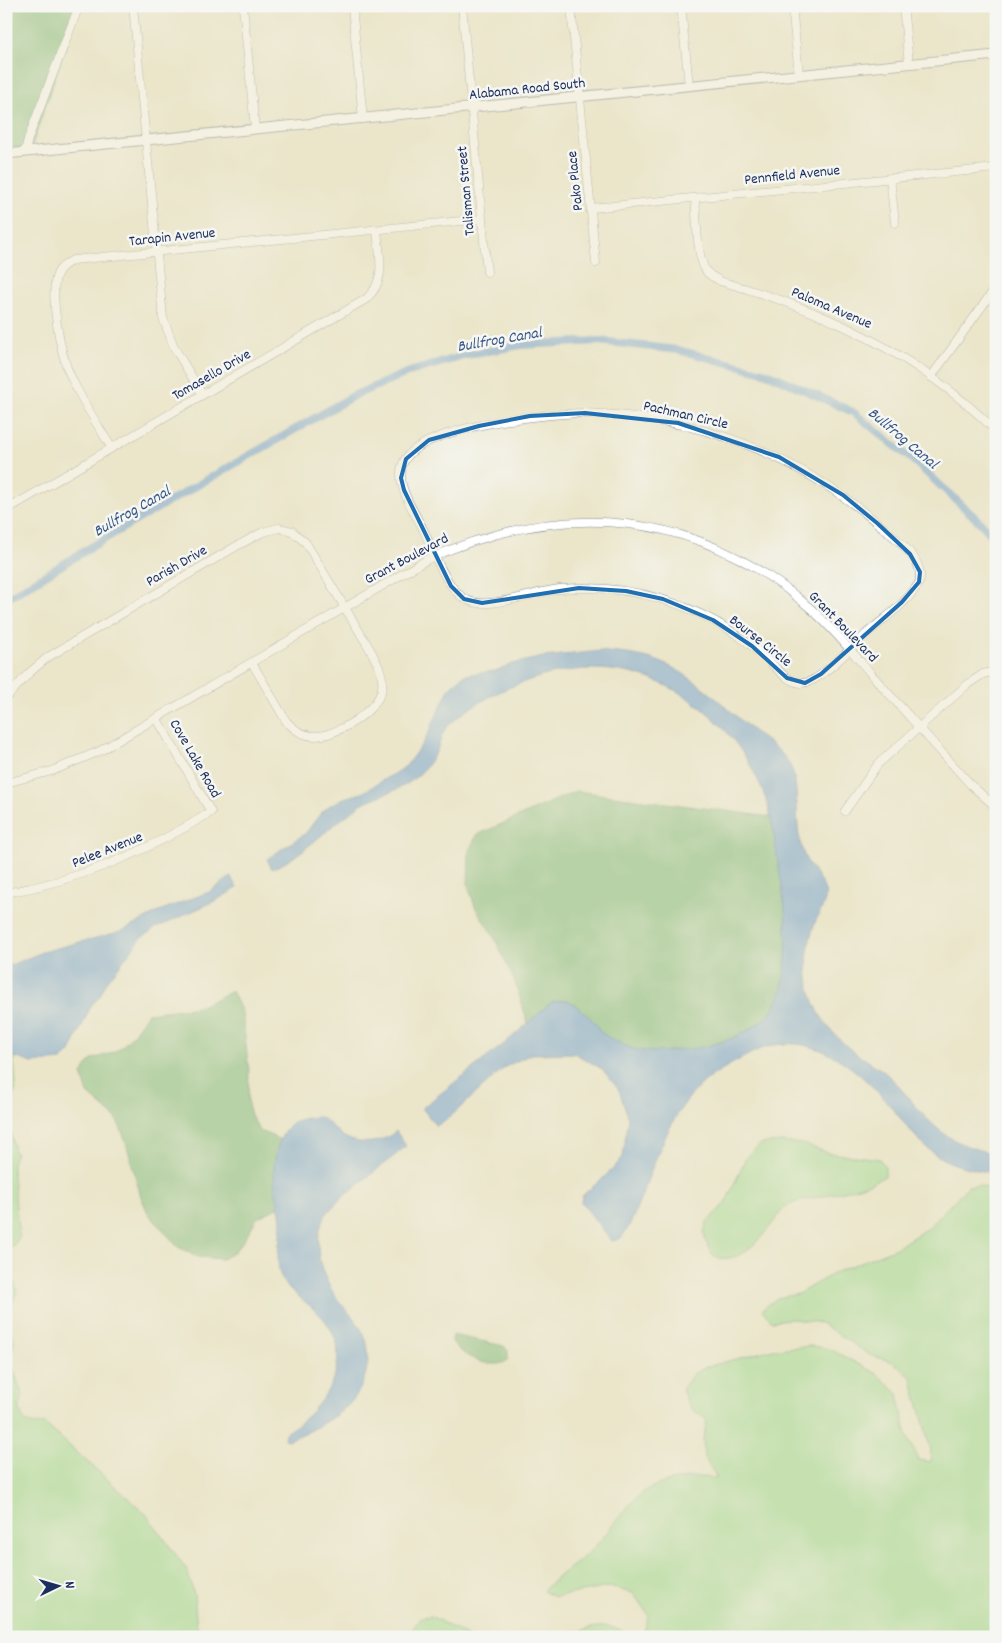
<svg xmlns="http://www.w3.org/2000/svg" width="1002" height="1643" font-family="Dekko,sans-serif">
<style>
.green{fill:#99da91;stroke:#5a8478}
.forest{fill:#7aba7b;stroke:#4a746c}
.water{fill:#699dd5;stroke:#42669a}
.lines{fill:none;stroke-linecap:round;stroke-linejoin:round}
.canal{stroke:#699dd5;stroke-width:8}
.minor-casing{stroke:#838a94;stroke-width:9}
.tertiary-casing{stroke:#838a94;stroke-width:11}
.minor{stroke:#fff;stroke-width:8}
.tertiary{stroke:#fff;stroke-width:9}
.marked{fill:none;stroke:#1f6fb2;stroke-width:4;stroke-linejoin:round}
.labels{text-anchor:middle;stroke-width:5;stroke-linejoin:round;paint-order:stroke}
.street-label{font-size:15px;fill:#1b2f5e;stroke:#f6f6f2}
.water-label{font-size:16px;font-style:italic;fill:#365688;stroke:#f6f6f2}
</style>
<rect width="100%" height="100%" fill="#f6f6f2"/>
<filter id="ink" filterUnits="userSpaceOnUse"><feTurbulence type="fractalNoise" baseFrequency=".02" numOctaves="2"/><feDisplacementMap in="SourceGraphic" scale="10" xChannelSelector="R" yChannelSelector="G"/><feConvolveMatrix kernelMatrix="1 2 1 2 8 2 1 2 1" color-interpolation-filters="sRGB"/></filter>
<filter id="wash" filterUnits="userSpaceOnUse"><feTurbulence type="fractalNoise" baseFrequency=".0096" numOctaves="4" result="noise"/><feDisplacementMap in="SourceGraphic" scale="20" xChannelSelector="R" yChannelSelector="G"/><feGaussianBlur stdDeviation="1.12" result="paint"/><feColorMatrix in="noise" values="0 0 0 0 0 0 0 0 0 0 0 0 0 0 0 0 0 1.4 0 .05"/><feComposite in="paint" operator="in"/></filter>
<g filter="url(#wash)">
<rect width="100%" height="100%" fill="#ebe6ca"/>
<g class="green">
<polygon points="6,1054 14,1057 16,1085 9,1122 14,1151 16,1152 12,1164 19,1238 6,1255"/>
<path d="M781,1142L803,1144L828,1153L880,1159L885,1167V1176C866,1187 840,1192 819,1197C807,1199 794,1201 784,1209C779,1213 776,1220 772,1224C757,1243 739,1264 714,1257L705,1240L704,1231L707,1223L726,1202L747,1156L761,1144Z"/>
<path d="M978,1185L996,1190V1637H642L649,1616L633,1593L609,1587L554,1597L543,1591C559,1573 579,1563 595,1546C610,1531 629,1500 647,1490C666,1479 696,1475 717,1478L704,1457L703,1438L707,1420L690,1408L682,1390L693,1374L706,1367L773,1349L812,1346L830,1349L877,1374L898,1394L907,1436L919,1460L930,1462L931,1450L911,1377L893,1362L870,1355L821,1323L793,1319L772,1321L762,1310L777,1298L798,1294L836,1272L896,1248L929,1227L968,1186Z"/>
<path d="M6,1258L17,1292L9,1313L8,1323L14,1341L10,1361L23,1396C14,1412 25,1430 44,1423L146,1514L171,1548L187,1570L194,1595L198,1637H6Z"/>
<polygon points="431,1616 469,1637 407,1637 421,1617"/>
<polygon points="607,1626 623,1631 626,1637 566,1637 589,1628"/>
<polygon points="229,1629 248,1630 256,1637 217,1637"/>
</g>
<g class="forest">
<polygon points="6,6 79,6 31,148 6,150"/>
<path d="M576,791L771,817C780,858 800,977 773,1010C758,1027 735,1038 715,1044C691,1051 657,1056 633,1049C623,1045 606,1039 599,1031C590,1020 580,1007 567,1000L552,1002L528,1023L515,982L494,937L475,907L468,885L469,850L477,835Z"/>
<path d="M232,991L242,1012L249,1071L248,1105L252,1118L260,1131L281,1140C273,1166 274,1180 279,1207L257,1218L244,1240L233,1253L222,1259L198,1257L178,1247L148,1213L141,1197L125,1139L116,1118L88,1094L82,1075C92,1050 104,1061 121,1047C131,1039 140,1024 148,1013L199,1007Z"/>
<path d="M453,1335L504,1346L508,1351V1360C493,1372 460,1356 452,1341Z"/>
</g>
<g class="water">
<path d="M600,651C617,653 635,654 652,659C693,672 724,707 756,733C769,744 786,752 792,770C801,797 793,826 804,855C809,868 822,879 825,891C828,902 818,914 815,923C805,951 804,976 815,1004C822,1023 841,1043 858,1055C869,1062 883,1069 892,1079C929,1119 937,1142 996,1154V1174C977,1170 958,1167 941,1158C917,1144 904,1121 886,1101C849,1060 803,1025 748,1055C730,1065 709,1075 695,1091C670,1117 655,1161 642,1195C636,1210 631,1227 620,1239L612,1241L581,1202L582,1196L612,1170L623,1157L628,1118L619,1090L602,1069L574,1053L532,1054L519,1060L505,1067L450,1117L436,1126L422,1108L504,1044L552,1002L567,1000C577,1005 589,1016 596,1024C600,1030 596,1028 602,1033C610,1039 621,1044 630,1048C650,1055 669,1051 689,1049C717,1046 758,1033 774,1007C792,979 787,913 781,880C776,855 775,831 768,806C741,720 660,657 567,671C527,677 476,698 447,727C441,734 440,744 436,752C431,760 424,771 416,777C401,791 381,794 363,803C357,806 352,812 346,816C320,834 301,857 272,869L267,859L306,833L320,814L329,806L344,798L362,793L406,766L425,740L450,687L464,675L495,671L512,664L543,657Z"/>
<polygon points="231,877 237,888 217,900 156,928 141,938 106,983 100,996 91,1006 70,1052 62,1060 32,1063 6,1054 6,967 42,952 122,931 164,909 209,892"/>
<path d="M320,1117C328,1121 331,1126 338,1132C354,1147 380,1145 396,1131L406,1146C389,1162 332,1201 324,1218C312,1246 320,1273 336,1297C346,1311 361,1323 366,1340C372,1359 365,1386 352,1401C341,1415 306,1434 288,1440L284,1439L285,1433C324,1409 361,1357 320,1315C308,1302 286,1291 280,1274C275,1257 281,1239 281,1222C280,1207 275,1194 274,1180C273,1161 277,1134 294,1122C301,1118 312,1117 320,1117Z"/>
</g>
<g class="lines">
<polyline class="canal" points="6,599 116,532 355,395 409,372 467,355 521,345 599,341 678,350 767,373 853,412 915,462 982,524 996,540"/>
</g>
</g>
<g filter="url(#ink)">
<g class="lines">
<g class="minor-casing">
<g id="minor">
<polyline points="133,6 163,318 174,347 202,394"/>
<polyline points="243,6 255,129"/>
<polyline points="352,6 363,119"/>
<polyline points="462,6 487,272"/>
<polyline points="571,6 596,263"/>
<polyline points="681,6 689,86"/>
<polyline points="792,6 799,75"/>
<polyline points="903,6 909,64"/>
<polyline points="25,152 28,139 79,6"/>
<polyline points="890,178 895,223"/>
<path d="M695,198C697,217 696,259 707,272C710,276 716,278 720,281C824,310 918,354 996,431"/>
<polyline points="591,208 996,168"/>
<polyline points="931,377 996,287"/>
<path d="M585,413C699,417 794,452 881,526C895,538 919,555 920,574C920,580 920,582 917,586C905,605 882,620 866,634C850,649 832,669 813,680C809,682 805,683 801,683C786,682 775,666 765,657C736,631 699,610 661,599C628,589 594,586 560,589C535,591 489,611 467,600C447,591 433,551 424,531C415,512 396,488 402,466C414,425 547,414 585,413Z"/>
<path d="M111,447C97,424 82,401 71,377C61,357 48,292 58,272C62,266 67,263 73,260L481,219"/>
<path d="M6,510L366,299C388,280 379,255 377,230"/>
<path d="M6,698L29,673L48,657L235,547L263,532L279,528L292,531L306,543L371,651C377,663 384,674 382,688C379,711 334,738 313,736C301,735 294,729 286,721L252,663"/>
<path d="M6,783L52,771L100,751L428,559C562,499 697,509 810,608C833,628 852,652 872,675C905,712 938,748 971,785L996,807"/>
<polyline points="845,811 878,764 968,684 983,674 996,671"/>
<path d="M6,893C81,880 147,852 211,812L157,719"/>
</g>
</g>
<g class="tertiary-casing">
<polyline id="tertiary" points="6,154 996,55"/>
</g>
<use href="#minor" class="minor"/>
<use href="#tertiary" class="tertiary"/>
</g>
</g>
<path d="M0 0H1002V1643H0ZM585,413L678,423L779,457L843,495L877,523L910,554L920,572L919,582L902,602L821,674L805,683L787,678L752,646L713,620L663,599L626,591L579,588L482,603L464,599L451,586L404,490L401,478L406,459L429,440L479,426L530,416Z" fill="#ebe6ca" fill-opacity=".55" fill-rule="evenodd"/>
<path class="marked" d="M585,413L678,423L779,457L843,495L877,523L910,554L920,572L919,582L902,602L821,674L805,683L787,678L752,646L713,620L663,599L626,591L579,588L482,603L464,599L451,586L404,490L401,478L406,459L429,440L479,426L530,416Z"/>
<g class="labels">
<g class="street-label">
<text transform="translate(527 88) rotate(-6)" y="5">Alabama Road South</text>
<text transform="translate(792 174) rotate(-6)" y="5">Pennfield Avenue</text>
<text transform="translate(574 181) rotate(-96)" y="5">Pako Place</text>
<text transform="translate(465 191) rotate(-95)" y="5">Talisman Street</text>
<text transform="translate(172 236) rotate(-6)" y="5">Tarapin Avenue</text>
<text transform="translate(832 307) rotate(23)" y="5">Paloma Avenue</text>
<text transform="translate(211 374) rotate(-30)" y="5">Tomasello Drive</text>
<text transform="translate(686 414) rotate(13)" y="5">Pachman Circle</text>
<text transform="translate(406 558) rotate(-28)" y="5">Grant Boulevard</text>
<text transform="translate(176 565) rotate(-30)" y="5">Parish Drive</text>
<text transform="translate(844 626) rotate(46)" y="5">Grant Boulevard</text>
<text transform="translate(761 640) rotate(38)" y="5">Bourse Circle</text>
<text transform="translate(196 758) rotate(60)" y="5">Cove Lake Road</text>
<text transform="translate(107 849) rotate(-22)" y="5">Pelee Avenue</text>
</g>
<g class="water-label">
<text transform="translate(499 338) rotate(-10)" y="6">Bullfrog Canal</text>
<text transform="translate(904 437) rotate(40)" y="6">Bullfrog Canal</text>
<text transform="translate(131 510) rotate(-30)" y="6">Bullfrog Canal</text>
</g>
</g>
<rect width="1002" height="1643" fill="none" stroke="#f6f6f2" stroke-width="25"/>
<g transform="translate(58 1586) rotate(85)" stroke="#f6f6f2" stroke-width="4" paint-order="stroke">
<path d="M0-4L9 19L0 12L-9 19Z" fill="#1b2f5e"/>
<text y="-8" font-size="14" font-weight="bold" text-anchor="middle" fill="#1b2f5e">N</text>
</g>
</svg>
